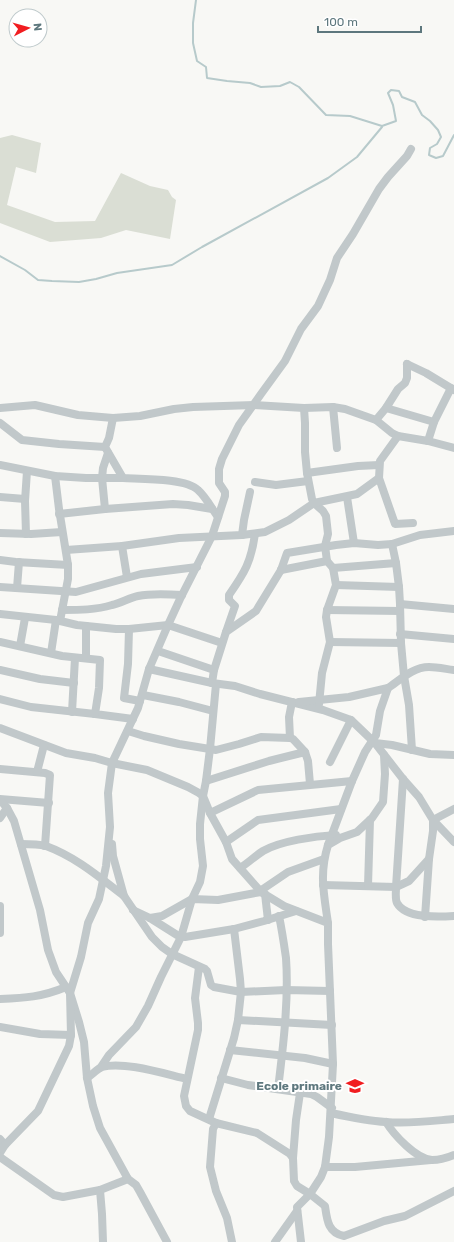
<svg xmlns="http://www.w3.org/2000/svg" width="454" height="1242" font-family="Rubik,sans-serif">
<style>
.green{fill:#daded4}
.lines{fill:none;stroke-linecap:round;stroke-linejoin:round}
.stream{stroke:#b7cacb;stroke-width:2}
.street{stroke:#c1c8ca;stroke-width:8}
.labels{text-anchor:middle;stroke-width:4;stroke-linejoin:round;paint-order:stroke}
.poi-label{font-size:12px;font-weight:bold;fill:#5d777d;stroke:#fff;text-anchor:end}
</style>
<rect width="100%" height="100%" fill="#f8f8f5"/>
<polygon class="green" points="12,135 41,143 36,173 16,167 7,205 55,222 95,221 121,173 150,186 168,190 172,197 176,200 170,239 126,230 101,238 50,242 0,223 0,138"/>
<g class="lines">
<g class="stream">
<polyline points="196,0 193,23 193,43 197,61 206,67 207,78 227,81 250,83 261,87 280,86 290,82 299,87 326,115 350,116 382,126 396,121 393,105 388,93 391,90 399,91 402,97 415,102 422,115 430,121 438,130 441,137 437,144 430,148 429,155 436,158 443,156 454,135"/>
<polyline points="0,256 25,270 38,280 52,281 79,282 96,279 117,273 172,265 202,247 328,178 357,157 382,127"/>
</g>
<g class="street">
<polyline points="407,364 426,373 454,390"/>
<polyline points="333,407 337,448"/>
<polyline points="0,408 35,405 78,415 113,418 140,416 174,409 193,407 254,405 304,408 333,407 345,409 376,420 392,433 398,436 428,441 454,448"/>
<polyline points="304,408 305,423 305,452 307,473 312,499 314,503 323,511 326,516 328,534 325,546 327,561"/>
<polyline points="386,408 434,422"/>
<path d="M113,418L109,438L105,447L123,478C141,479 186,478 198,490C206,497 212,509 218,517"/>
<polyline points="376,420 386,408 398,389 405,383 407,378 407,364"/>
<polyline points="0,423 22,440 59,444 105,447"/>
<polyline points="428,441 434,422 451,388"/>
<polyline points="0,465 55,476 86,478 123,478"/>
<polyline points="307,473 358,466 379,465"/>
<polyline points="55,476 59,509 68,565 68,579 60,621"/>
<polyline points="379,478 395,524 413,523"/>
<polyline points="255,482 276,485 308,481"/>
<polyline points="0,497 25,499"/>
<polyline points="347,497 354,543"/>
<polyline points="105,509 102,478 103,468 108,453"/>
<polyline points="59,514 105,509 173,504 188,505 212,509"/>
<polyline points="0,533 31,534 62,532"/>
<polyline points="26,534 25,501 27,471"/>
<polyline points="242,535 244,520 250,492"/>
<polyline points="392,544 396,563 399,587 400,604 401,643 404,676 409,705 412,750"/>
<polyline points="122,546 127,577"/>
<polyline points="66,550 122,546 179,538 242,535 265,532 289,520 314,503 357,494 379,478 380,461 398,436"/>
<polyline points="0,560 16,562 68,565"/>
<polyline points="281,570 327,561 333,568 396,563"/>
<polyline points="336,585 399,587"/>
<polyline points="0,587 76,592 141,574 197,567"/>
<polyline points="17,588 19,562"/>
<polyline points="400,604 454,609"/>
<path d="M62,610C79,610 96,610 112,605C121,603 129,598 138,596C152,593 167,594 182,595"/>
<polyline points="327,610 400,611"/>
<polyline points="0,614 56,620 77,625 116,629 129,629 168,625 222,643"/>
<polyline points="129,629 128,664 124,698 140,701"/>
<path d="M226,632L235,606L229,600V595C245,572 251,562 255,534"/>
<polyline points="400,634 454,639"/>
<polyline points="0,642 62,656 100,660 99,688 95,714 133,719"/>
<polyline points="330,642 401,643"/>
<polyline points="20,646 25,618"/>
<polyline points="158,651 214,670"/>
<polyline points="51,653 56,620"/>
<polyline points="86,658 86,626"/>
<polyline points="149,669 212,683 235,686 260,694 323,710 351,720 375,743 403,779 419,797 433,820 454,842"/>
<polyline points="0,670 40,679 74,683"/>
<polyline points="212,683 214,670 226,632 256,611 281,570 287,553 336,545 354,543 378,545 392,544 420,535 454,531"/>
<path d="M388,688C400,680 413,667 429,667C437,667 446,669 454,670"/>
<polyline points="143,695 179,702 213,711"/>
<polyline points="0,699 31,707 95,714"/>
<polyline points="299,702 349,697 388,688 380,711 376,735 365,752 352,781 328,845"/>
<polyline points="319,704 322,673 330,642 326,617 327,610 336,585 333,568"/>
<polyline points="72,712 75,658"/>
<polyline points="0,728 66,753 95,758 112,763 147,770 188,787 199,793 203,796 210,813 226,842 232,859 261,892 284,906 328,923 328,944 333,1064 329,1137 325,1167 321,1177 310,1194 297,1207 301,1242"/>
<polyline points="128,731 144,736 179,744 216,750 239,744 261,737 290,738 293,739 305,752"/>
<polyline points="290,738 289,717 292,702"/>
<polyline points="375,743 392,745 430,754 454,755"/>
<polyline points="330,762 351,720"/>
<polyline points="0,769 45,773 50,775 45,846"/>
<polyline points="37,772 44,745"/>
<path d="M403,779L396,887C396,892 395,899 397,903C406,919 439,917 454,916"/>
<polyline points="206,781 269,761 305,752 308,761 310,784"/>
<polyline points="0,799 49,803"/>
<polyline points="0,800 7,808 14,821 40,910 48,950 56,972 70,993 79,1022 84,1042 87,1078 93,1106 100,1128 128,1179 136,1185 140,1192 167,1242"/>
<polyline points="210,813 258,790 352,781"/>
<polyline points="0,818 7,808"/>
<polyline points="226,842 258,820 341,809"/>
<path d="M21,844C29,844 38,844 46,846C76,857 99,877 124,896"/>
<polyline points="112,844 113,856 124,896 152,937 162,947 172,954 205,969 207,971 211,985 214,987 241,992 286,990 330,991"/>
<path d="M240,868C248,863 255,856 263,851C280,841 315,836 336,835"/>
<polyline points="323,885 396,887 409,881 429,859 433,831 433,820 454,809"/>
<polyline points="368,886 370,820"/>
<polyline points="260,891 288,872 324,859"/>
<polyline points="265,894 268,920"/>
<polyline points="0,906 0,933"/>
<polyline points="133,910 150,918 177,935 185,937 234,929 264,921 296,911"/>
<polyline points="425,917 429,859"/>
<polyline points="150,918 162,916 192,899 218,900 261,892"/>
<path d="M328,923C324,895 319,874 328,845L340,838L357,832L372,818L383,802L385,774L384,755"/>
<polyline points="234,929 240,979 241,992 238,1020 332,1025"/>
<polyline points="199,967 195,998 198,1023 198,1030 184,1096 186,1106 190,1111 216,1123 213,1129 210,1167 216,1191 227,1218 232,1242"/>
<path d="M0,999C25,998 42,997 66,987"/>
<polyline points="0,1027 40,1034 71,1035"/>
<polyline points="230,1050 305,1058 333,1064"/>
<polyline points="101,1067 109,1055 136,1027 148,1006 161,977 181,937 192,899 200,882 203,866 200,839 200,824 203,796 206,781 210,749 216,684"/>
<path d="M87,1078C92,1075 97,1069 102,1067C124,1061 165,1074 187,1079"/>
<polyline points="221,1078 248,1085 311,1094 317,1097 332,1108"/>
<path d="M278,1089C283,1048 289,1000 286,958C284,944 282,930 279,916"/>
<path d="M331,1113C349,1117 368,1121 386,1122C409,1124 431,1121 454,1119"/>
<polyline points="209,1119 234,1038 238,1020"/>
<path d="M386,1122C394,1135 416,1159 432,1160C439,1160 447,1158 454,1155"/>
<path d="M216,1123L257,1133L290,1154L293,1158L294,1181L297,1186L310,1194L325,1206C327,1220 328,1233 344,1236L384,1221L405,1216L454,1191"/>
<polyline points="0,1139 5,1145"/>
<polyline points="0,1153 5,1145 38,1111 69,1046 71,1035 70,993 81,957 88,923 99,899 106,866 110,827 108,793 112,763 138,708 149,669 168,625 180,599 212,536 225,496 225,492 219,483 219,469 222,459 239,425 261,394 285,361 301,329 318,306 330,280 337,258 353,234 379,189 388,177 407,156 411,149"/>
<polyline points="0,1157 54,1195 63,1197 100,1190"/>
<polyline points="293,1158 296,1120 300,1093"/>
<polyline points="325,1167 355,1167 431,1160"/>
<polyline points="103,1242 102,1214 100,1190 128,1179"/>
<polyline points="275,1242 297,1211"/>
</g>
</g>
<defs>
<g id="school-bare" transform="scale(1.38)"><path d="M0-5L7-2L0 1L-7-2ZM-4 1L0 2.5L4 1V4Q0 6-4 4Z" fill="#f11d20" stroke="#fff" stroke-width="2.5" paint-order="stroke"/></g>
</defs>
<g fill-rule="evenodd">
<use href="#school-bare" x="355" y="1086"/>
</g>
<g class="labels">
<g class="poi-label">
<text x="342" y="1090">Ecole primaire</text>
</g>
</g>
<g transform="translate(28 28) rotate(84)"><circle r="19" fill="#ffffff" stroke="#bec9cb"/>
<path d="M0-3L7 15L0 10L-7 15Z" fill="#f11d20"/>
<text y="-6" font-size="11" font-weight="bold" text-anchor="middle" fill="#5d777d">N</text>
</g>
<path d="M318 26v6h103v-6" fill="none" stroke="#5d777d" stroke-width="2"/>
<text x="324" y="26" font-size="12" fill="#5d777d" stroke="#ffffff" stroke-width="3" paint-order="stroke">100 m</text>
</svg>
